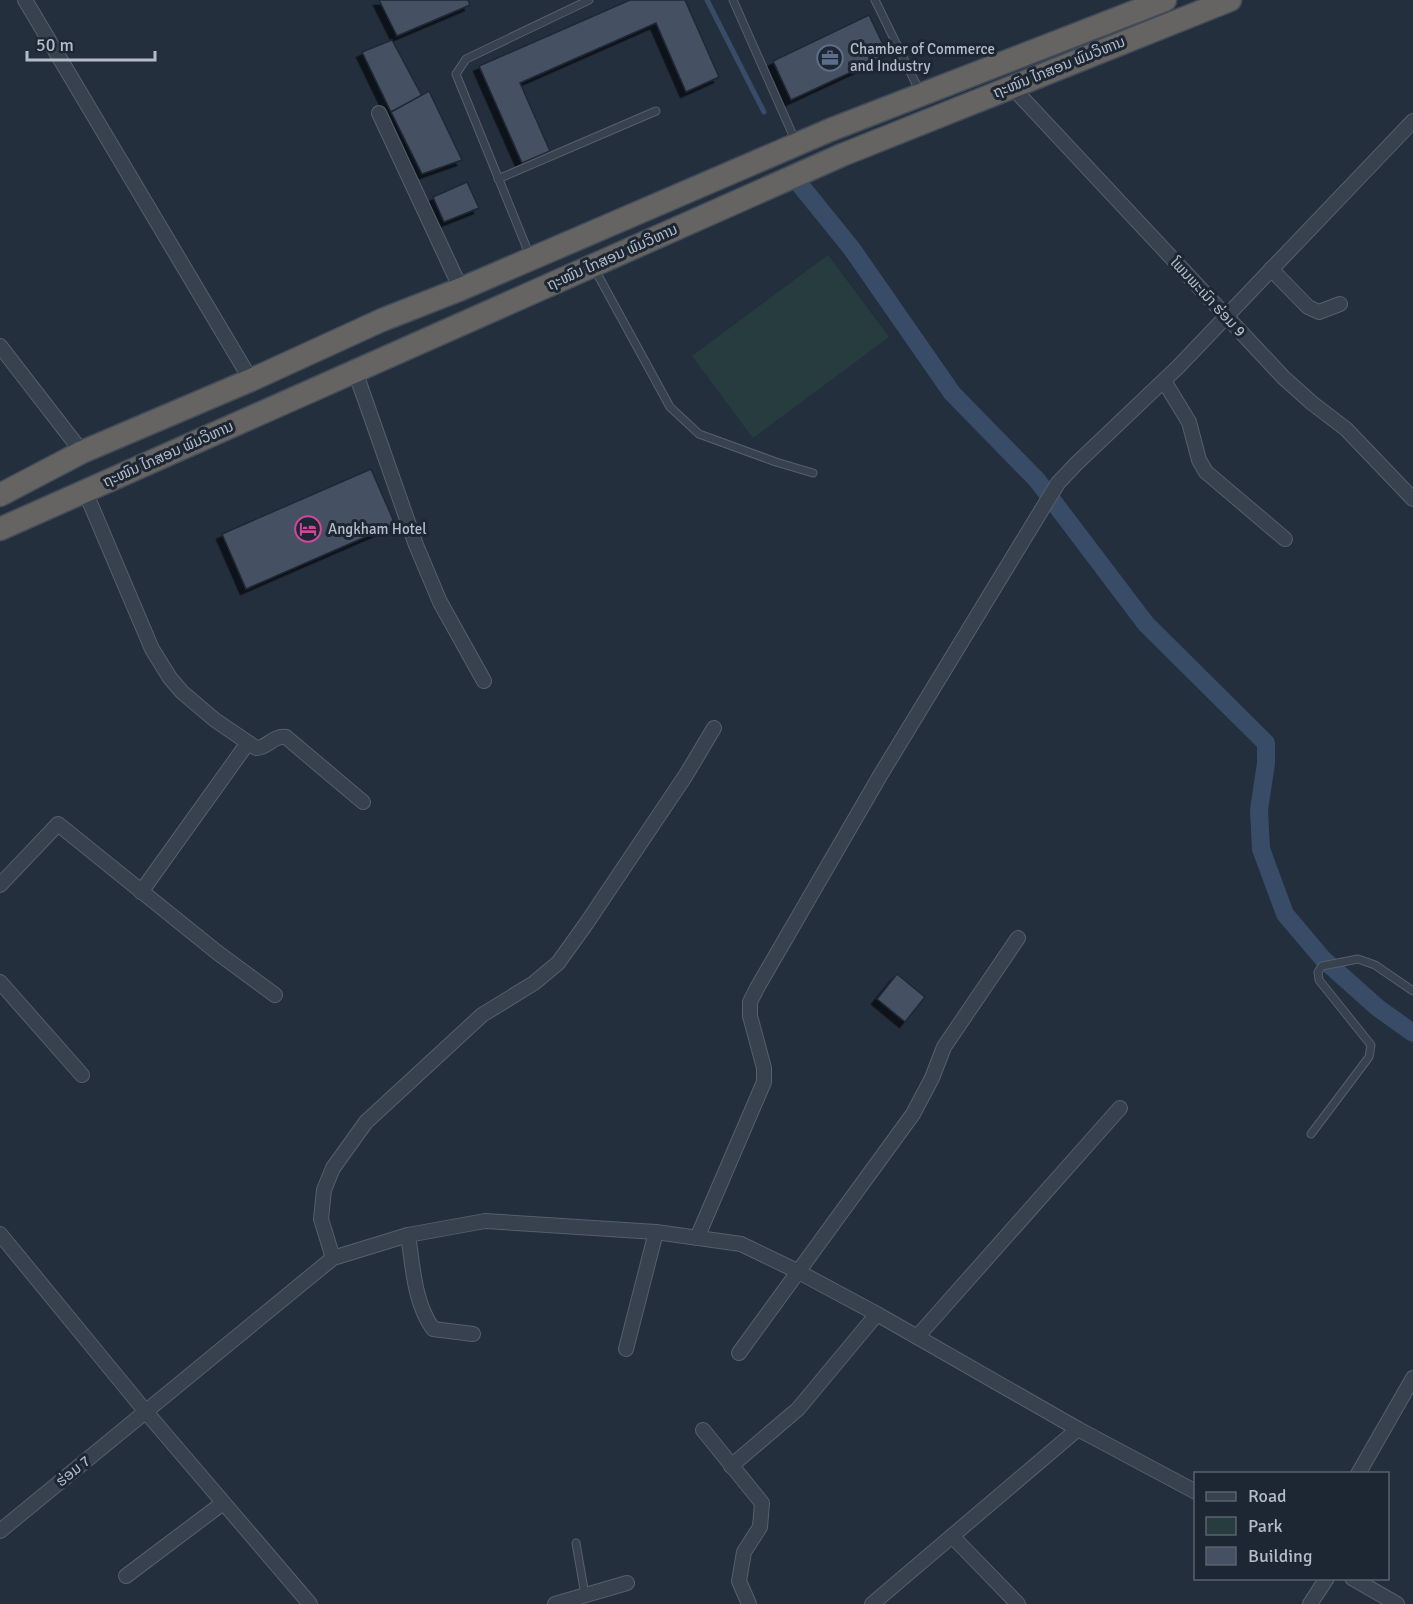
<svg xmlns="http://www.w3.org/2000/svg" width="1413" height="1604" font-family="Signika,'Noto Sans Lao',sans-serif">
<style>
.green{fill:#263c3f}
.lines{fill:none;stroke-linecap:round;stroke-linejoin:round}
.stream{stroke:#394c67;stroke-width:5}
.canal{stroke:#394c67;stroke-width:18}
.building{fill:#455162;stroke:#1f2835;stroke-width:1.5;filter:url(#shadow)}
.service-casing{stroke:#565f6c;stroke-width:9}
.minor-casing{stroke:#565f6c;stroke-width:16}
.trunk-casing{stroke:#434c59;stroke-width:25}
.service{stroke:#38414e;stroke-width:7}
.minor{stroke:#38414e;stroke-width:14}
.trunk{stroke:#656462;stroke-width:22}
.labels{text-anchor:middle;stroke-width:6;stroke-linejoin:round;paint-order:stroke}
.poi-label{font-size:15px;fill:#b4bcc9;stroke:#1d2633;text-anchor:start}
.street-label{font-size:15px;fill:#b4bcc9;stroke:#1d2633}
</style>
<defs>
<filter id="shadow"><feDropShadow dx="-5.5" dy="5.5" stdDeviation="0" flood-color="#0009"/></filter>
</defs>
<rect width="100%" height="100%" fill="#242f3e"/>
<polygon class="green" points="828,255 889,337 753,438 692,356"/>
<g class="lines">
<polyline class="stream" points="707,0 764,112"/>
<polyline class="canal" points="801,186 852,249 952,393 1037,480 1146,624 1266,743 1266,763 1259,810 1261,849 1285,914 1323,959 1378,1008 1413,1033"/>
</g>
<g class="building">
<polygon points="379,0 468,0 470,5 397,36"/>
<polygon points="630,0 685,0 719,77 686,92 656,23 520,83 550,151 522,163 479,66"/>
<polygon points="869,15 888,55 791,100 773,61"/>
<polygon points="392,40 422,96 391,112 362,52"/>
<polygon points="429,91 462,160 422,174 391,112"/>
<polygon points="467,182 479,208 444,222 433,197"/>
<polygon points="371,469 395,524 246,589 222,534"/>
<polygon points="897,974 925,997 905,1022 877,999"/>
</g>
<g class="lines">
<g class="service-casing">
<g id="service">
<polyline points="733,0 795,140"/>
<polyline points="875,0 920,92"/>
<polyline points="498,179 656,111"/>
<polyline points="530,256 456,74 466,59 589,0"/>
<polyline points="594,268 670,407 699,434 776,462 813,473"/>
<polyline points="1311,1134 1369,1057 1371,1045 1319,980 1318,972 1322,966 1358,959 1375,965 1413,991"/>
<polyline points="576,1543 585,1595"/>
</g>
</g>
<g class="minor-casing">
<g id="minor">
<polyline points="25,0 251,380"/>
<polyline points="1011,86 1284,378 1312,403 1346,429 1413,499"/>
<polyline points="379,113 461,289"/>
<polyline points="1271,269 1308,307 1319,312 1340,304"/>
<polyline points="0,346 82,452"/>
<polyline points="355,371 416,545 440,602 484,681"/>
<polyline points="1164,381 1189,422 1199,460 1206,472 1285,539"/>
<path d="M85,491L152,649L170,678L182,692L215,720L256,748C268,748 273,735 286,737L363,802"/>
<polyline points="0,885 58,824 218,953 275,995"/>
<polyline points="141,892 247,744"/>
<polyline points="0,982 82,1075"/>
<polyline points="0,1234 146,1412 310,1604"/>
<path d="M408,1235C413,1267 414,1302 433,1329L473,1334"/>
<polyline points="697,1238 764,1082 764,1068 750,1016 750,1002 757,988 881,774 1058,483 1077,463 1178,367 1413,121"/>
<polyline points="333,1258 321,1219 324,1190 333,1168 366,1122 482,1015 534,983 558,963 586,924 686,775 714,728"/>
<polyline points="917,1337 1120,1108"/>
<polyline points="626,1349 656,1232"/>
<polyline points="739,1353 913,1114 932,1078 944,1047 1018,938"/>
<polyline points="703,1430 762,1503 760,1527 744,1552 739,1581 749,1604"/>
<polyline points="731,1466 798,1409 877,1314"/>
<polyline points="1358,1474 1413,1378"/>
<polyline points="0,1531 333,1258 408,1235 485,1221 656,1232 741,1244 797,1271 877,1314 1078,1429 1196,1492"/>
<polyline points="952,1536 1018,1604"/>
<polyline points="126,1576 223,1503"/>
<polyline points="1352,1578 1397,1604"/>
<polyline points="555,1604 627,1583"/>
<polyline points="872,1604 1078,1429"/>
<polyline points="1310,1604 1327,1578"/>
</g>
</g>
<g class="trunk-casing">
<g id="trunk">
<polyline points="0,495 82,452 251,380 382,320 461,289 830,130 1165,0"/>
<polyline points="0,529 842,155 1230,0"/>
</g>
</g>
<use href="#service" class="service"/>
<use href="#minor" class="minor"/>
<use href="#trunk" class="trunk"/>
</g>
<defs>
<g id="office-ring" transform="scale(1.35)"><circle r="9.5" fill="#1d2633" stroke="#5c6f8a" stroke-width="1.5"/><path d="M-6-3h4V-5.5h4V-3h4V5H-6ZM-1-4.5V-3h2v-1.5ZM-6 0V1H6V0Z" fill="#5c6f8a"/></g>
<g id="hotel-ring" transform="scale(1.35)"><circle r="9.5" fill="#1d2633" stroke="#d1479c" stroke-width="1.5"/><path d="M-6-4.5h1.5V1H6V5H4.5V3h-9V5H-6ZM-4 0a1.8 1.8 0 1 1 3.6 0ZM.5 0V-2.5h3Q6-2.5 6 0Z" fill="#d1479c"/></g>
</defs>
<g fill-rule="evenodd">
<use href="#office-ring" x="830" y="58"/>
<use href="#hotel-ring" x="308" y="529"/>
</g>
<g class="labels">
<g class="poi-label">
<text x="850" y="54">Chamber of Commerce<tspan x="850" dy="17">and Industry</tspan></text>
<text x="328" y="534">Angkham Hotel</text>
</g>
<g class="street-label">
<text transform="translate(1059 67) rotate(-22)" y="5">ຖະໜົນ ໄກສອນ ພົມວິຫານ</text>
<text transform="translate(612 257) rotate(-24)" y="5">ຖະໜົນ ໄກສອນ ພົມວິຫານ</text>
<text transform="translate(1208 297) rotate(47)" y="5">ໂພນພະເນົາ ຮ່ອມ 9</text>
<text transform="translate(168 454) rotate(-24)" y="5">ຖະໜົນ ໄກສອນ ພົມວິຫານ</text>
<text transform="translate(73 1471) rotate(-39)" y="5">ຮ່ອມ 7</text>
</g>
</g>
<rect x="1194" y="1472" width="195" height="108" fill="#1d2633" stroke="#59626f" stroke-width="1.5"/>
<rect x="1206" y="1492" width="30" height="9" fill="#38414e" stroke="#59626f" stroke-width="1.5"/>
<text x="1248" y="1502" font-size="18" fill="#b4bcc9">Road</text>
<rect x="1206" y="1517" width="30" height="18" fill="#263c3f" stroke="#59626f" stroke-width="1.5"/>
<text x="1248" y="1532" font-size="18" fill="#b4bcc9">Park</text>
<rect x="1206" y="1547" width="30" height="18" fill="#455162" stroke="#59626f" stroke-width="1.5"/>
<text x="1248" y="1562" font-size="18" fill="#b4bcc9">Building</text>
<path d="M27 51v9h128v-9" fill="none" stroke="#b4bcc9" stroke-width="3"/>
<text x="36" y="51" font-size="18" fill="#b4bcc9" stroke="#1d2633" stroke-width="4.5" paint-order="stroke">50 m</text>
</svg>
